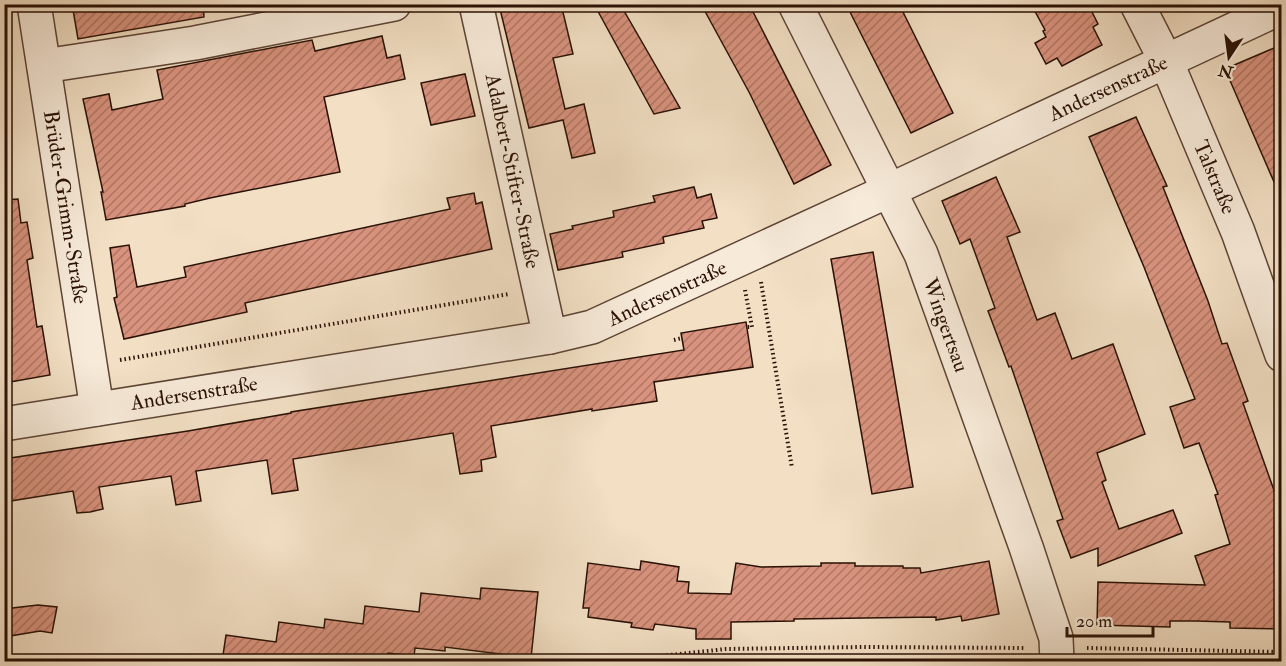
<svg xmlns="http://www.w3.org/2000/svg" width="1286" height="666" font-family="'IM FELL Double Pica',serif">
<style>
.building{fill:url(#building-hatch);stroke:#2a1105;stroke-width:1.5}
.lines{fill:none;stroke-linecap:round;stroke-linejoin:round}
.minor-casing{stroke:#5c4435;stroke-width:36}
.path{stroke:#2a1105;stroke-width:4;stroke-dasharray:1.5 3;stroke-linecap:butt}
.minor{stroke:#f7ead9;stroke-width:33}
.labels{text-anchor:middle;stroke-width:4.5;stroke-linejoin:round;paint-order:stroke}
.street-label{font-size:21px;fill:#2a1105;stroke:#f7ead9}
</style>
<defs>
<pattern id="building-hatch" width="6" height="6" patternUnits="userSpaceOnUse" patternTransform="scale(1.5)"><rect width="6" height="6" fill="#d8927d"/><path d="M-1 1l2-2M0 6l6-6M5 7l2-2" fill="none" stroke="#af7664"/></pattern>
</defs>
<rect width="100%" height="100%" fill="#f2dfc4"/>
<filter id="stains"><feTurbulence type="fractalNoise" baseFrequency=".00333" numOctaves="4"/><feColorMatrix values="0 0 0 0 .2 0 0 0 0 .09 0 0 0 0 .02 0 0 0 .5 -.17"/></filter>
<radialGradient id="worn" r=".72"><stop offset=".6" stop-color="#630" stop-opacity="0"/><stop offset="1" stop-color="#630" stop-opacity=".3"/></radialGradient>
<g class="building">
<polygon points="72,4 203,4 204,17 78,39"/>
<polygon points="519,4 561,4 573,54 553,58 565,109 584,104 595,153 572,158 563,120 529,128 500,9"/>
<polygon points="594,4 620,4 680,108 654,114"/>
<polygon points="701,4 749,4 831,165 794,184 749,92"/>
<polygon points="846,4 899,4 953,113 911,133"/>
<polygon points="1031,4 1088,4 1098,24 1093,27 1102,45 1062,66 1057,58 1046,64 1035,43 1046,37 1043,31 1045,30"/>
<polygon points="382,36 387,58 400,55 405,79 324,97 340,172 210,198 185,204 185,206 106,220 101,192 103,192 83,99 109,94 112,110 163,99 157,70 312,40 315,51"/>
<polygon points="1281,45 1281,198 1225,69"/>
<polygon points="465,74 475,116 431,125 421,83"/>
<polygon points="1136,117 1167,186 1163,187 1208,301 1222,344 1227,343 1248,401 1243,403 1281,510 1281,629 1230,628 1230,622 1196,621 1170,621 1170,627 1097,625 1098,582 1205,585 1195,556 1230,544 1215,495 1218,494 1199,443 1184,448 1170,407 1195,399 1144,267 1089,137"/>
<polygon points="996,177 1020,232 1007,237 1037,320 1055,313 1072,359 1113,344 1145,434 1097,453 1106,480 1102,482 1119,529 1173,510 1182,533 1098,566 1098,548 1071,558 1057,521 1063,519 1011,366 1009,367 988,311 995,308 970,239 960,244 942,201"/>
<polygon points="694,187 697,198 711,194 717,218 702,221 704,228 663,237 664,243 622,252 623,257 558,270 550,234 573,229 572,226 614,217 613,211 655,202 653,196"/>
<polygon points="474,193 476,204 482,202 492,249 245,303 247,312 124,339 114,298 117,297 110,248 129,245 137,287 186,277 184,267 450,209 447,198"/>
<polygon points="18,199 21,223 27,222 33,258 27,260 37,327 42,326 50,375 4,383 4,332 12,331 4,287 4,200"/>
<polygon points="873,252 913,487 872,494 831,259"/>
<polygon points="746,322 753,367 654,382 657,401 592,411 592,409 491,426 496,457 481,460 482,471 460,474 453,433 293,459 298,490 272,494 267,460 196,471 201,501 176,505 171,476 99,487 103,509 90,512 77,513 73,491 4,502 4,459 188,431 291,413 291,412 684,350 681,333"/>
<polygon points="641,561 679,567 677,581 689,582 688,593 731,594 736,563 761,567 821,566 821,563 855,563 855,566 903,566 903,568 920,568 921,573 989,561 999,614 962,621 961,616 936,620 936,617 794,619 794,621 731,622 731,639 696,639 696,629 655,624 653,630 631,627 632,623 588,617 589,608 583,608 588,563 640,570"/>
<polygon points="481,588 538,592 531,658 445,647 445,651 415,648 414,656 388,653 388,662 222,662 226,635 276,642 279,622 324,628 325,619 363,624 365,606 419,612 421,593 480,599"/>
<polygon points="38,605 57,607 52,633 40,631 4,637 4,609"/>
</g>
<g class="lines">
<g class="minor-casing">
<g id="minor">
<polyline points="34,4 97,409"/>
<polyline points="476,4 550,337"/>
<polyline points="795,4 921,254 1026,547 1056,638 1057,662"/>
<polyline points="1137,4 1166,61 1238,232 1282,355"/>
<polyline points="44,66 195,43 394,4"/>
<polyline points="4,424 550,337 592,327 888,191 1282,7"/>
</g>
</g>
<g class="path">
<polyline points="761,282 792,468"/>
<polyline points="745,290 752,327 747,327"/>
<polyline points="674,340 682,338"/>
<polyline points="120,360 509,294"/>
<polyline points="1087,648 1282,652"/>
<polyline points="604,662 726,649 863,647 1026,648"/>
</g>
<use href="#minor" class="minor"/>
</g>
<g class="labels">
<g class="street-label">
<text transform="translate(1108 88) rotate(-25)" y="7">Andersenstraße</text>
<text transform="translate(513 171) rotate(78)" y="7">Adalbert-Stifter-Straße</text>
<text transform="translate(1215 177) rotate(67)" y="7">Talstraße</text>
<text transform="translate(66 207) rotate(81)" y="7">Brüder-Grimm-Straße</text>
<text transform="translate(667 293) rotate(-25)" y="7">Andersenstraße</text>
<text transform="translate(946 325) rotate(70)" y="7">Wingertsau</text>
<text transform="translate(194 393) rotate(-9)" y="7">Andersenstraße</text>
</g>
</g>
<rect width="1286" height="666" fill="none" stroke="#f2dfc4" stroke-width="24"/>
<rect x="6" y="6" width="1274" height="654" fill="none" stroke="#2a1105" stroke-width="3"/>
<rect x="12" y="12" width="1262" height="642" fill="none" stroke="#2a1105" stroke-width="1.5"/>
<g transform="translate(1229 57) rotate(193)" stroke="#f7ead9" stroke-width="4.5" paint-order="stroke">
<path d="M0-4.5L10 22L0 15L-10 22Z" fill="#2a1105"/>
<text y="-9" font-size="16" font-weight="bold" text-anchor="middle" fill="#2a1105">N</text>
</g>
<path d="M1067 627v9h86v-9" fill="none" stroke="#2a1105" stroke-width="3"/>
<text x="1076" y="627" font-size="18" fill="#2a1105" stroke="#f7ead9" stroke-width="4.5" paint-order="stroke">20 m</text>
<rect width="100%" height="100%" filter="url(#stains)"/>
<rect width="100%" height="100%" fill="url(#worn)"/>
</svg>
